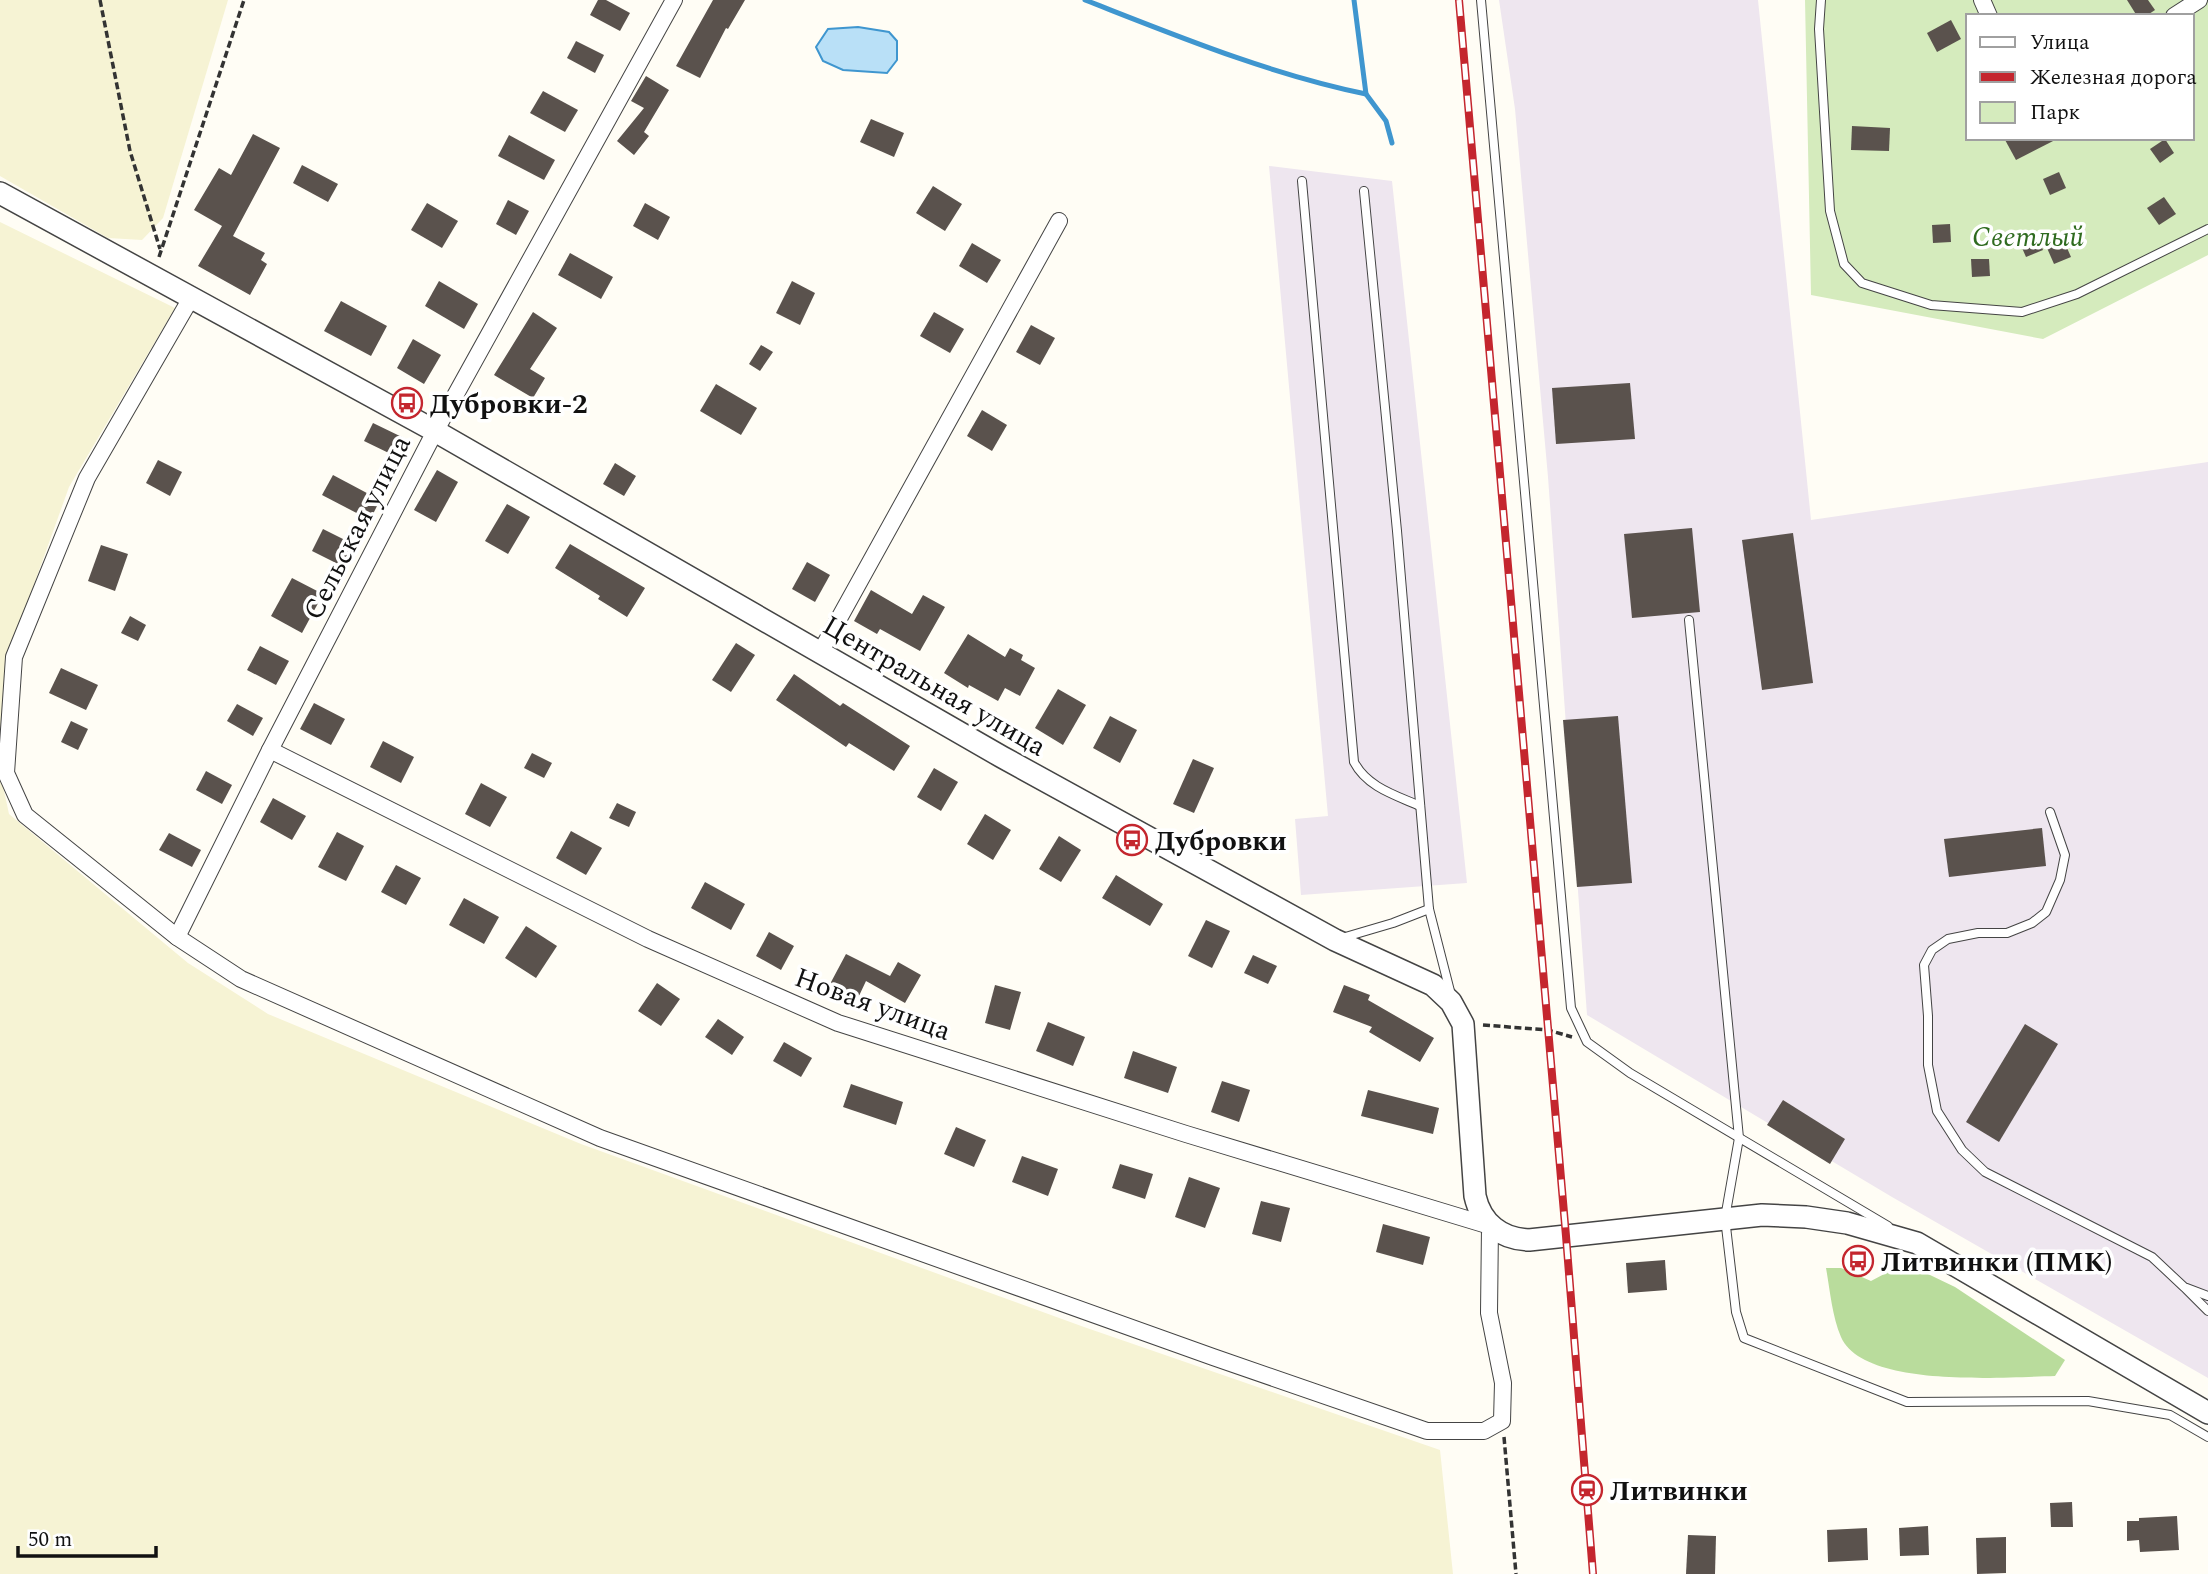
<svg xmlns="http://www.w3.org/2000/svg" width="2208" height="1574" font-family="Spectral,serif">
<style>
.industrial{fill:#eee6ef}
.farmland{fill:#f6f3d4}
.green{fill:#d5ebbd;fill-rule:evenodd}
.forest{fill:#b9dc9c}
.water{fill:#b9e0f7;stroke:#3f96cf;stroke-width:2}
.lines{fill:none;stroke-linecap:round;stroke-linejoin:round}
.stream{stroke:#3f96cf;stroke-width:5}
.building{fill:#5a524d}
.service-casing{stroke:#444;stroke-width:10}
.minor-casing{stroke:#444;stroke-width:18}
.tertiary-casing{stroke:#444;stroke-width:24}
.path{stroke:#333;stroke-width:3.5;stroke-dasharray:7 3.5;stroke-linecap:butt}
.service{stroke:#fff;stroke-width:8}
.minor{stroke:#fff;stroke-width:16}
.tertiary{stroke:#fff;stroke-width:21}
.rail-casing{stroke:#c4262e;stroke-width:8}
.rail{stroke:#fff;stroke-width:5;stroke-dasharray:16;stroke-linecap:butt}
.labels{text-anchor:middle;stroke-width:7;stroke-linejoin:round;paint-order:stroke}
.park-label{font-size:28px;font-style:italic;fill:#2f6b1f;stroke:#fff}
.poi-label{font-size:28px;font-weight:bold;fill:#111;stroke:#fff;text-anchor:start}
.street-label{font-size:28px;fill:#111;stroke:#fff}
</style>
<rect width="100%" height="100%" fill="#fffdf5"/>
<g class="industrial">
<polygon points="1499,0 1758,0 1811,520 2208,462 2208,1378 1892,1197 1587,1015 1548,477 1515,109"/>
<polygon points="1269,166 1392,181 1467,883 1301,895 1295,819 1328,816"/>
</g>
<g class="farmland">
<polygon points="0,0 228,0 163,218 142,240 108,238 0,176"/>
<polygon points="0,222 175,308 69,487 9,654 0,770"/>
<polygon points="0,772 9,814 188,963 268,1014 581,1144 1084,1327 1440,1450 1453,1574 0,1574"/>
</g>
<path class="green" d="M1805,0H2208V255L2043,339L1811,295ZM1968,16H2192V138H1968Z"/>
<path class="forest" d="M1905,1263L1955,1287L2065,1360L2055,1376C2006,1377 1864,1389 1841,1337C1832,1316 1830,1290 1826,1268H1841L1871,1281Z"/>
<polygon class="water" points="858,27 889,32 897,41 897,60 887,73 843,70 823,61 816,47 828,29"/>
<g class="lines">
<g class="stream">
<path d="M1085,0C1177,36 1269,74 1366,94"/>
<polyline points="1354,0 1366,94 1386,121 1392,143"/>
</g>
</g>
<g class="building">
<polygon points="598,0 606,0 630,13 620,31 590,15"/>
<polygon points="713,0 745,0 728,29 726,28 700,78 676,66"/>
<polygon points="2127,0 2148,0 2155,10 2146,16 2137,16"/>
<polygon points="1951,20 1961,39 1937,52 1927,33"/>
<polygon points="576,41 604,55 595,73 567,58"/>
<polygon points="646,76 669,90 644,132 649,136 634,155 617,141 644,108 631,101"/>
<polygon points="543,91 578,110 565,132 530,113"/>
<polygon points="871,119 904,133 894,157 860,142"/>
<polygon points="1852,126 1890,128 1889,151 1851,150"/>
<polygon points="253,134 280,148 233,236 265,253 261,260 267,264 250,295 198,266 222,226 194,210 219,168 231,175"/>
<polygon points="509,135 555,160 544,180 498,156"/>
<polygon points="2004,138 2059,138 2016,160"/>
<polygon points="2165,139 2174,153 2160,163 2150,149"/>
<polygon points="302,165 338,184 328,202 293,183"/>
<polygon points="2059,172 2066,188 2050,195 2043,179"/>
<polygon points="933,186 962,204 945,231 916,213"/>
<polygon points="2164,197 2176,214 2159,225 2147,208"/>
<polygon points="508,200 529,211 516,235 496,224"/>
<polygon points="427,203 458,221 442,248 411,230"/>
<polygon points="645,203 670,217 658,240 633,226"/>
<polygon points="1950,224 1951,242 1933,243 1932,225"/>
<polygon points="2036,234 2043,250 2026,257 2019,241"/>
<polygon points="2064,241 2071,257 2054,264 2047,248"/>
<polygon points="972,243 1001,260 987,283 959,266"/>
<polygon points="570,253 613,277 601,299 558,275"/>
<polygon points="1971,259 1989,259 1990,276 1972,277"/>
<polygon points="439,281 478,304 464,329 425,306"/>
<polygon points="792,281 815,293 800,325 776,313"/>
<polygon points="341,301 387,326 371,356 324,331"/>
<polygon points="533,312 557,328 530,369 545,378 533,398 494,375"/>
<polygon points="934,312 964,329 950,353 920,336"/>
<polygon points="1031,325 1055,338 1040,365 1016,352"/>
<polygon points="413,339 441,355 424,384 397,368"/>
<polygon points="761,345 773,352 760,371 749,364"/>
<polygon points="1630,383 1635,439 1556,444 1552,388"/>
<polygon points="716,384 757,408 741,435 700,411"/>
<polygon points="982,410 1007,425 992,451 967,436"/>
<polygon points="373,423 406,439 397,457 364,441"/>
<polygon points="158,460 182,472 170,496 146,483"/>
<polygon points="615,463 636,476 624,496 603,484"/>
<polygon points="437,470 458,482 436,522 414,510"/>
<polygon points="333,475 380,500 370,520 322,495"/>
<polygon points="507,504 530,517 508,554 485,541"/>
<polygon points="1692,528 1700,612 1632,618 1624,534"/>
<polygon points="323,529 357,546 346,568 312,551"/>
<polygon points="1793,533 1813,683 1762,690 1742,540"/>
<polygon points="570,544 645,588 627,617 598,599 600,596 555,568"/>
<polygon points="101,545 128,554 115,591 88,581"/>
<polygon points="807,562 830,575 815,602 792,589"/>
<polygon points="292,578 323,594 302,633 271,616"/>
<polygon points="871,590 912,614 923,595 945,607 920,651 880,629 877,634 854,621"/>
<polygon points="130,616 146,625 138,641 121,633"/>
<polygon points="968,634 1005,657 1010,648 1023,655 1021,660 1035,668 1020,696 1005,688 998,701 969,685 968,688 944,673"/>
<polygon points="736,643 755,655 731,692 712,680"/>
<polygon points="260,646 289,661 276,685 247,670"/>
<polygon points="61,668 98,685 86,710 49,693"/>
<polygon points="794,674 840,706 843,703 910,746 894,771 849,743 846,747 776,700"/>
<polygon points="1058,689 1086,705 1063,745 1035,728"/>
<polygon points="314,703 345,719 331,745 300,729"/>
<polygon points="237,704 263,718 253,736 227,721"/>
<polygon points="1110,716 1137,730 1120,763 1093,748"/>
<polygon points="1618,716 1632,883 1577,887 1563,720"/>
<polygon points="71,721 88,729 78,750 61,742"/>
<polygon points="383,741 414,757 401,783 370,767"/>
<polygon points="532,753 552,763 544,778 524,768"/>
<polygon points="1193,759 1214,768 1194,813 1173,804"/>
<polygon points="934,768 958,782 941,811 917,797"/>
<polygon points="206,771 232,785 222,804 196,790"/>
<polygon points="481,783 507,797 490,827 465,814"/>
<polygon points="273,798 306,816 292,840 260,822"/>
<polygon points="617,803 636,812 629,827 609,818"/>
<polygon points="985,814 1011,830 993,860 967,844"/>
<polygon points="2042,828 2046,866 1949,877 1944,839"/>
<polygon points="571,831 602,848 586,875 556,858"/>
<polygon points="337,832 364,846 346,881 318,867"/>
<polygon points="169,833 201,850 192,867 159,850"/>
<polygon points="1059,836 1081,850 1061,882 1039,869"/>
<polygon points="396,865 421,878 406,905 381,892"/>
<polygon points="1116,875 1163,904 1150,926 1102,898"/>
<polygon points="705,882 745,904 731,930 691,908"/>
<polygon points="464,898 499,917 484,944 449,925"/>
<polygon points="1206,920 1230,931 1212,968 1188,956"/>
<polygon points="526,926 557,946 536,978 505,958"/>
<polygon points="769,932 794,946 781,970 756,956"/>
<polygon points="846,954 890,976 898,962 921,975 905,1003 866,981 858,998 830,984"/>
<polygon points="1253,955 1277,966 1268,984 1244,973"/>
<polygon points="657,983 680,999 661,1026 638,1011"/>
<polygon points="995,985 1021,992 1010,1030 985,1023"/>
<polygon points="1344,985 1370,995 1368,1000 1434,1038 1420,1062 1369,1032 1372,1027 1333,1012"/>
<polygon points="718,1019 744,1037 732,1055 705,1037"/>
<polygon points="1048,1022 1085,1037 1073,1066 1036,1051"/>
<polygon points="2025,1024 2058,1044 1999,1142 1966,1122"/>
<polygon points="784,1042 812,1058 801,1077 773,1061"/>
<polygon points="1133,1051 1177,1067 1168,1093 1124,1078"/>
<polygon points="1222,1081 1250,1090 1239,1122 1211,1112"/>
<polygon points="851,1084 903,1102 896,1125 843,1107"/>
<polygon points="1368,1090 1439,1108 1433,1134 1361,1116"/>
<polygon points="1783,1100 1845,1139 1830,1164 1767,1125"/>
<polygon points="956,1127 986,1140 974,1167 944,1154"/>
<polygon points="1022,1156 1058,1169 1048,1196 1012,1182"/>
<polygon points="1120,1164 1153,1174 1145,1199 1112,1188"/>
<polygon points="1189,1177 1220,1188 1205,1228 1175,1217"/>
<polygon points="1261,1201 1290,1208 1281,1242 1252,1234"/>
<polygon points="1383,1224 1430,1237 1423,1265 1376,1252"/>
<polygon points="1665,1260 1667,1290 1628,1293 1626,1263"/>
<polygon points="2072,1502 2073,1527 2051,1527 2050,1503"/>
<polygon points="2177,1516 2179,1550 2140,1552 2139,1540 2127,1541 2127,1521 2139,1521 2139,1518"/>
<polygon points="1928,1526 1929,1555 1900,1556 1899,1528"/>
<polygon points="1867,1528 1868,1560 1828,1562 1827,1530"/>
<polygon points="1688,1535 1716,1536 1715,1574 1686,1574"/>
<polygon points="2006,1537 2006,1573 1977,1574 1976,1538"/>
</g>
<g class="lines">
<g class="service-casing">
<g id="service">
<polyline points="1481,0 1571,1008 1587,1042 1630,1073 1888,1226"/>
<polyline points="1821,0 1819,29 1830,211 1844,264 1862,283 1931,305 2022,312 2077,294 2208,229"/>
<path d="M1302,181L1354,762C1367,787 1395,795 1420,806"/>
<polyline points="1364,191 1397,531 1429,909 1451,995"/>
<polyline points="1689,620 1739,1138 1725,1218 1736,1312 1744,1338 1907,1402 2088,1401 2170,1415 2208,1437"/>
<polyline points="2050,812 2065,855 2060,880 2046,912 2032,923 2007,933 1978,933 1948,939 1932,950 1924,965 1928,1016 1928,1065 1937,1111 1962,1150 1985,1172 2152,1257 2184,1287 2208,1296"/>
<polyline points="1342,938 1393,923 1429,909"/>
<polyline points="2186,1289 2208,1311"/>
</g>
</g>
<g class="minor-casing">
<g id="minor">
<polyline points="1982,0 1989,16"/>
<polyline points="2174,16 2199,0"/>
<polyline points="191,298 87,478 14,657 6,773 25,815 177,937 241,979 600,1138 1213,1357 1427,1431 1484,1431 1502,1421 1503,1383 1489,1313 1490,1226 1186,1134 838,1023 648,939 270,750"/>
<polyline points="821,651 1059,221"/>
<polyline points="177,937 270,750 430,441 674,0"/>
</g>
</g>
<g class="tertiary-casing">
<path id="tertiary" d="M0,193L435,431L1002,757L1335,940L1433,985L1451,1002L1463,1024L1475,1196C1481,1223 1501,1239 1529,1240L1762,1215L1806,1217L1847,1223L1917,1243L2208,1413"/>
</g>
<g class="path">
<polyline points="100,0 130,151 160,249"/>
<polyline points="159,257 244,0"/>
<polyline points="1483,1025 1548,1030 1572,1037"/>
<polyline points="1504,1437 1516,1574"/>
</g>
<use href="#service" class="service"/>
<use href="#minor" class="minor"/>
<use href="#tertiary" class="tertiary"/>
<g class="rail-casing">
<polyline id="rail" points="1459,0 1566,1236 1593,1574"/>
</g>
<use href="#rail" class="rail"/>
</g>
<defs>
<g id="bus-ring" transform="scale(1.575)"><circle r="9.5" fill="#fff" stroke="#c4262e" stroke-width="1.5"/><path d="M-5-6H5V4H4V6H2V4H-2V6H-4V4H-5ZM-3.5-4V0h7V-4ZM-3.5 1.2v1.5H-2V1.2ZM2 1.2v1.5H3.5V1.2Z" fill="#c4262e"/></g>
<g id="station-ring" transform="scale(1.575)"><circle r="9.5" fill="#fff" stroke="#c4262e" stroke-width="1.5"/><path d="M-3-6H3Q5-6 5-4V2Q5 4 3 4L4.5 6H3L1.5 4h-3L-3 6H-4.5L-3 4Q-5 4-5 2V-4Q-5-6-3-6ZM-3.5-4v3h7v-3ZM-3.5 1v1.5H-2V1ZM2 1v1.5H3.5V1Z" fill="#c4262e"/></g>
</defs>
<g fill-rule="evenodd">
<use href="#bus-ring" x="407" y="403"/>
<use href="#bus-ring" x="1132" y="840"/>
<use href="#bus-ring" x="1858" y="1261"/>
<use href="#station-ring" x="1587" y="1490"/>
</g>
<g class="labels">
<g class="park-label">
<text x="2028" y="246">Светлый</text>
</g>
<g class="poi-label">
<text x="430" y="413">Дубровки-2</text>
<text x="1155" y="850">Дубровки</text>
<text x="1881" y="1271">Литвинки (ПМК)</text>
<text x="1610" y="1500">Литвинки</text>
</g>
<g class="street-label">
<text transform="translate(356 527) rotate(-63)" y="10">Сельская улица</text>
<text transform="translate(935 685) rotate(30)" y="10">Центральная улица</text>
<text transform="translate(873 1003) rotate(20)" y="10">Новая улица</text>
</g>
</g>
<rect x="1966" y="14" width="228" height="126" fill="#ffffff" stroke="#a0a0a0" stroke-width="2"/>
<rect x="1980" y="37" width="35" height="10" fill="#ffffff" stroke="#a0a0a0" stroke-width="2"/>
<text x="2030" y="49" font-size="21" fill="#111111">Улица</text>
<rect x="1980" y="72" width="35" height="10" fill="#c4262e" stroke="#a0a0a0" stroke-width="2"/>
<text x="2030" y="84" font-size="21" fill="#111111">Железная дорога</text>
<rect x="1980" y="102" width="35" height="21" fill="#d5ebbd" stroke="#a0a0a0" stroke-width="2"/>
<text x="2030" y="119" font-size="21" fill="#111111">Парк</text>
<path d="M18 1546v10h138v-10" fill="none" stroke="#111111" stroke-width="3.5"/>
<text x="28" y="1546" font-size="21" fill="#111111" stroke="#ffffff" stroke-width="5" paint-order="stroke">50 m</text>
</svg>
